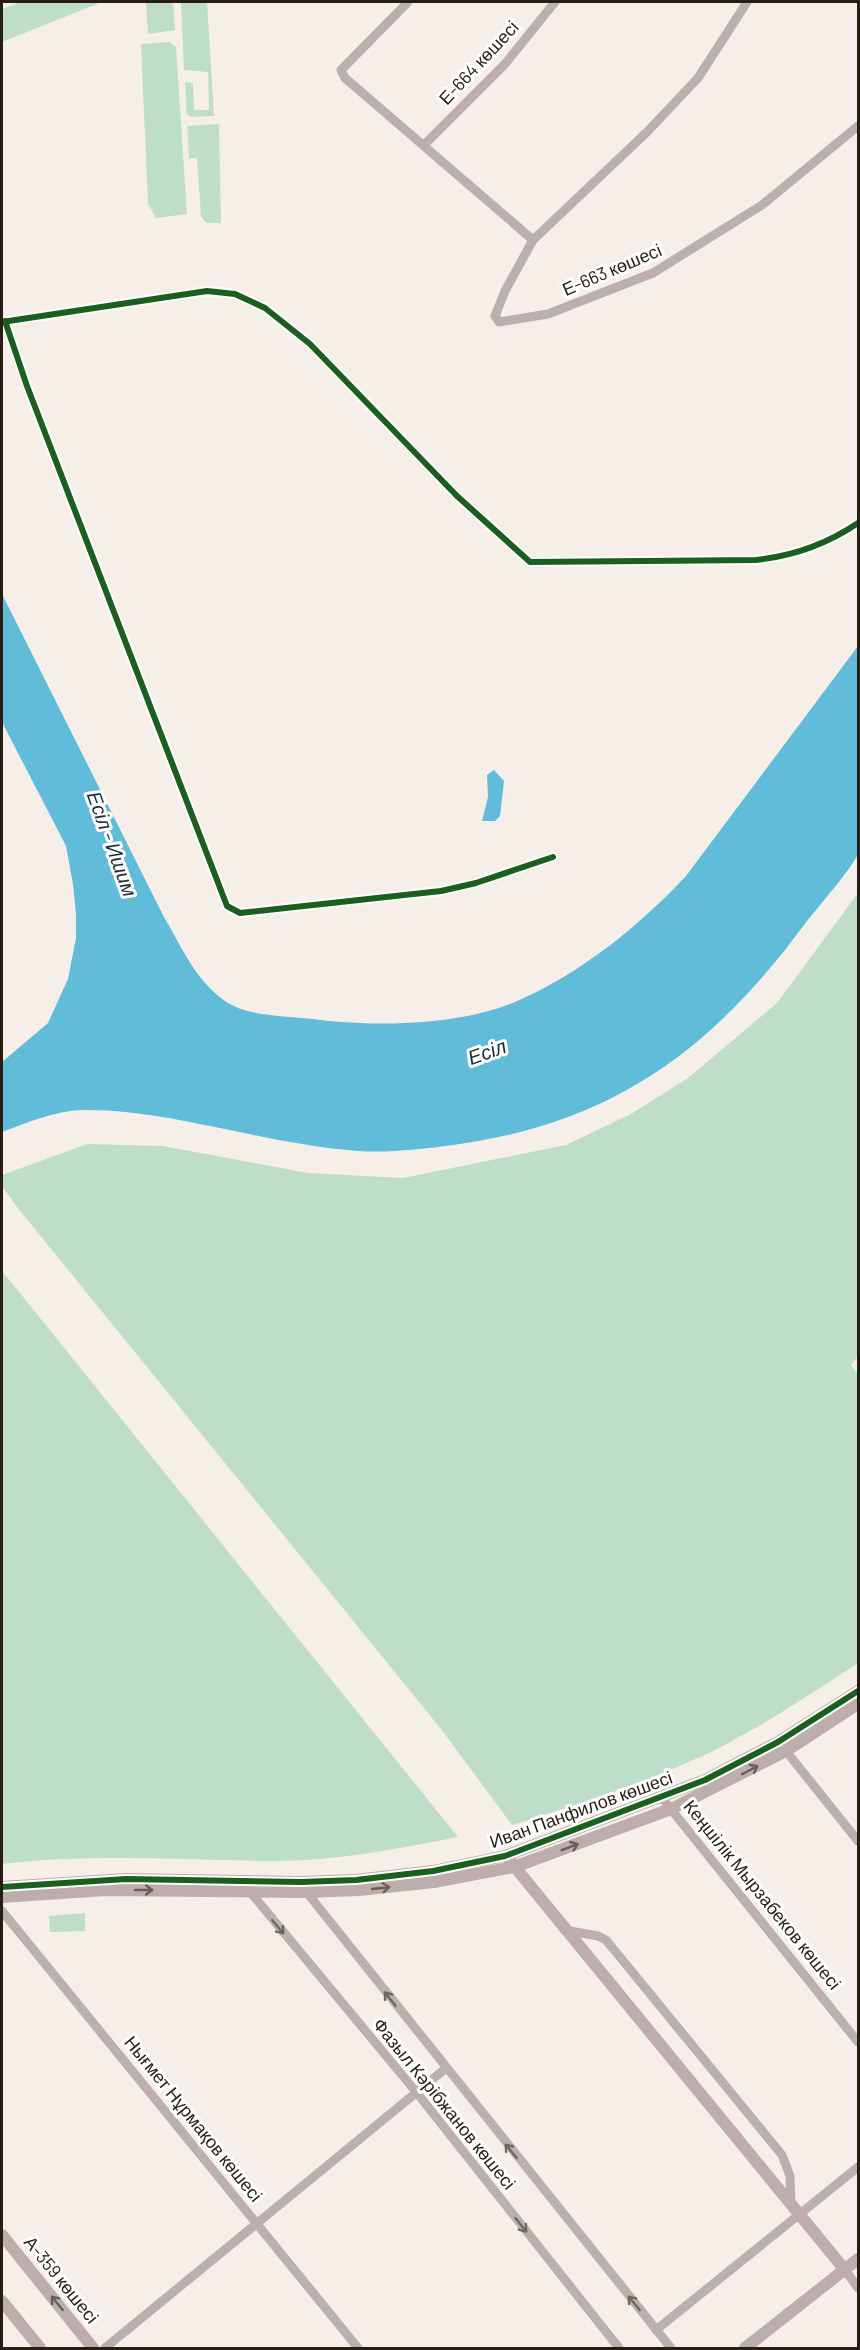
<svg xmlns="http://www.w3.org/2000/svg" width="860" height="2350" font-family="Barlow,sans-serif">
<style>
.green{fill:#bedec9}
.water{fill:#60bcd9}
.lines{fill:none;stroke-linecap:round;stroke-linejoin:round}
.street{stroke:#beafaf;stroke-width:9}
.secondary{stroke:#bdaead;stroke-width:12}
.cycleway-casing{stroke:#fefefe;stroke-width:10}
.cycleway{stroke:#1b5e20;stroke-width:6}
.oneway{stroke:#6a5e58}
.oneway2{stroke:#726661}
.labels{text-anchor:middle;stroke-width:6;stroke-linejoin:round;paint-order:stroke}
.street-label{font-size:18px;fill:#271d13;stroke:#fefefe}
.water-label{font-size:20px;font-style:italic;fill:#192d36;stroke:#fefefe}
</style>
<rect width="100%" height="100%" fill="#f6efe9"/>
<g class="green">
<polygon points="20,2 102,2 2,42 2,9"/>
<polygon points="146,2 173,2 175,30 148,34"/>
<polygon points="181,2 207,2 214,116 191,117 187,114 187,126 219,124 221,223 206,223 201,216 197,158 189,158 185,82 193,83 194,110 209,110 208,72 184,70"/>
<polygon points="169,42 176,47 187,214 156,218 148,204 141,44"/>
<path d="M858,893V1356L851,1365L858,1375V1663C804,1698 749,1736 689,1762C632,1787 571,1807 512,1825L441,1729L17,1207L2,1186V1175L87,1144L163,1146L308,1173L403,1178L566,1145L631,1114L688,1078L777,1003Z"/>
<path d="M2,1271L28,1303L458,1837C398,1849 336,1861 274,1861C183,1860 92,1853 2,1864Z"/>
<polygon points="85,1913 85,1931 50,1932 49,1916"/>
</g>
<g class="water">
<path d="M2,594L164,917C181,946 196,981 225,1001C248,1017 285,1016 313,1019C374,1027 457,1026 515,1002C580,974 638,927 686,876L858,646C859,699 858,753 858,806C858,819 860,842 858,854C850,871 817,908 804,925C711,1051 611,1124 453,1145C422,1149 389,1153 358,1151C267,1145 171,1109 82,1110C55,1111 26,1123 2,1132V1062L48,1023L68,979L76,938V914L73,884L66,846L2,722Z"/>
<polygon points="494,770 504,781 500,816 495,821 482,821 488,797 487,775"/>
</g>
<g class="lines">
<g class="street">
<polyline points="408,2 341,70 345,78 533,240"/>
<polyline points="747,2 698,78 647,132 533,240 505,291 495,316 499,322 548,314 653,273 762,205 858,126"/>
<polyline points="424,145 505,64 555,2"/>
<polyline points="5,321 27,386 227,906 240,913 441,891 476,883 553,857"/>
<path d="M2,322L207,291L235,294L265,308L310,344L457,496L530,562L756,560C794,556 827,544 858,523"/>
<polyline points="782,1746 858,1841"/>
<polyline points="662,1798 858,2042"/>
<polyline points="247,1888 417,2093 619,2348"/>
<polyline points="304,1889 671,2348"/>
<polyline points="2,1911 358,2348"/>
<polyline points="564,1930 598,1936 606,1940 782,2155 790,2176 791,2205"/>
<polyline points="845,2270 858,2288"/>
<polyline points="656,2330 858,2167"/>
<polyline points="105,2348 445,2069"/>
</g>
<g class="secondary">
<polyline points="510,1861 845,2270"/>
<polyline points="2,1887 126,1879 301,1882 356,1880 433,1871 505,1856 705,1780 778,1742 858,1691"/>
<polyline points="2,1897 105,1890 305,1892 359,1890 434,1882 514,1867 671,1809 786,1751 858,1704"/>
<polyline points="2,2235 93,2348"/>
<polyline points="2,2301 40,2348"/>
<polyline points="745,2348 858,2259"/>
</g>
<g class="cycleway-casing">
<g id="cycleway">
<polyline points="5,321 27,386 227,906 240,913 441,891 476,883 553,857"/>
<path d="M2,322L207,291L235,294L265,308L310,344L457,496L530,562L756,560C794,556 827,544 858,523"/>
<polyline points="2,1887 126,1879 301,1882 356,1880 433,1871 505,1856 705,1780 778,1742 858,1691"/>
</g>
</g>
<use href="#cycleway" class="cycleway"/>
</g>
<defs><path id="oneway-shaft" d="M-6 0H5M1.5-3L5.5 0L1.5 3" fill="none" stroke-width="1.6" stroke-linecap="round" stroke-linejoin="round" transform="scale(1.5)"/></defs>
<g class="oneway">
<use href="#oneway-shaft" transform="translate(750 1770) rotate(-28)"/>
<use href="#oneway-shaft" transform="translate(570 1847) rotate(-21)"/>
<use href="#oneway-shaft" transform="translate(381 1888) rotate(-6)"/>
<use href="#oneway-shaft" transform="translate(144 1890)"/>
<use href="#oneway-shaft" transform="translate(57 2303) rotate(-129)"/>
</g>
<g class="oneway2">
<use href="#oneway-shaft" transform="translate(278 1927) rotate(50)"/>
<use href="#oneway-shaft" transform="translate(390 1999) rotate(-128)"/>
<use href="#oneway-shaft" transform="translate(511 2151) rotate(-129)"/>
<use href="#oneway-shaft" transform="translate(521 2225) rotate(52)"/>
<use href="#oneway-shaft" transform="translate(634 2303) rotate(-129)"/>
</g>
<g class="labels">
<g class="street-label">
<text transform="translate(479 63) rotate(-47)" y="6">Е-664 көшесі</text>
<text transform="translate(612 270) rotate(-23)" y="6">Е-663 көшесі</text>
<text transform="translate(581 1810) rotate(-20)" y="6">Иван Панфилов көшесі</text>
<text transform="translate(762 1895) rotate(51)" y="6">Кеңшілік Мырзабеков көшесі</text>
<text transform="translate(444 2104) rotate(51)" y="6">Фазыл Кәрібжанов көшесі</text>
<text transform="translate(193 2119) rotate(51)" y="6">Нығмет Нұрмақов көшесі</text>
<text transform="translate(61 2280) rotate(51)" y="6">А-359 көшесі</text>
</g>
<g class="water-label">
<text transform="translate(112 844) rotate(70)" y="7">Есіл - Ишим</text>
<text transform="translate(487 1052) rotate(-20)" y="7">Есіл</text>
</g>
</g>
<rect width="860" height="2350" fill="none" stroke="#271d13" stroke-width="6"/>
</svg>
